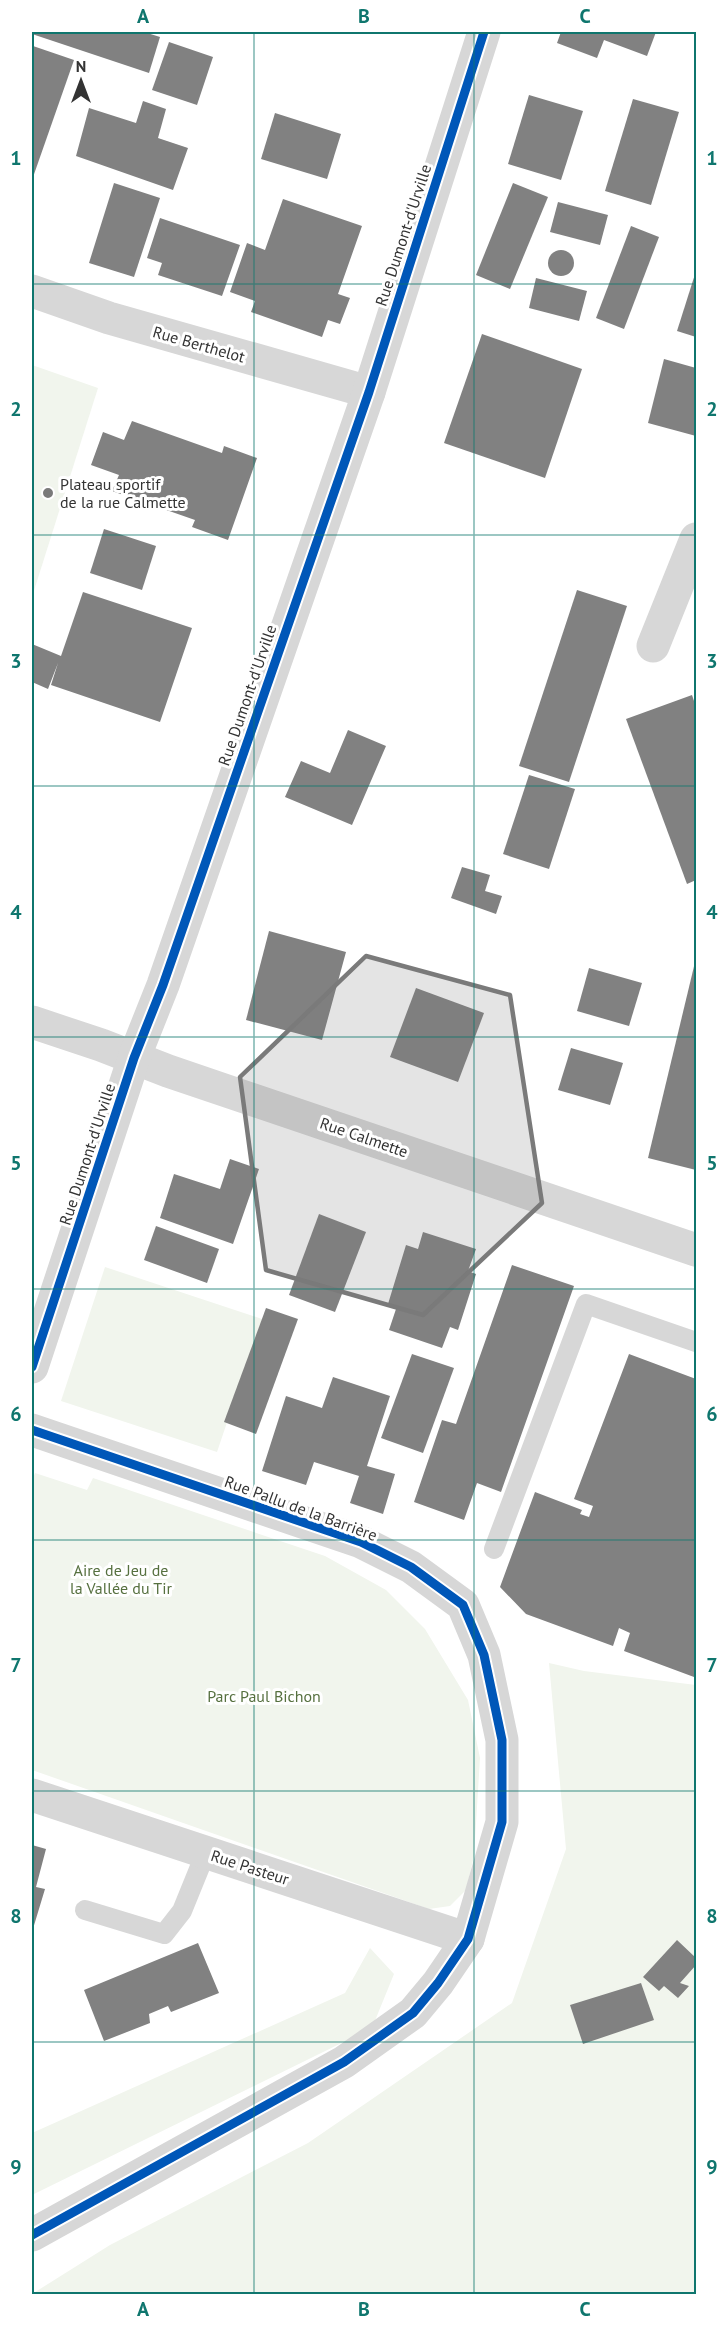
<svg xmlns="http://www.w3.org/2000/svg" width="728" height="2326" font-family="'PT Sans',sans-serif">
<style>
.green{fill:#f1f5ed}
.building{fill:#818181}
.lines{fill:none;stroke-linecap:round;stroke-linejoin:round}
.service{stroke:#d7d7d7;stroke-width:20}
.minor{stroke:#d7d7d7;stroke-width:33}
.tertiary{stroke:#d7d7d7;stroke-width:33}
.cycleway-casing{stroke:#fff;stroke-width:13}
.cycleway{stroke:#0057b8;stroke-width:9}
.marked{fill:#7a7a7a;fill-opacity:0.2;stroke:#7a7a7a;stroke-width:4.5;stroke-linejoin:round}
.grid{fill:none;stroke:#0f766e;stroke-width:1.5;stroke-opacity:0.55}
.poi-dot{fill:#7a7a7a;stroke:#fff;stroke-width:2}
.labels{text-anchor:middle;stroke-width:6;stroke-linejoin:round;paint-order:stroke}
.street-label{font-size:16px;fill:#333;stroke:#fff}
.poi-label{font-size:16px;fill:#333;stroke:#fff;text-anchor:start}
.park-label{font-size:16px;fill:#56703f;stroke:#fff}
.neatline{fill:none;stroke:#0f766e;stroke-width:2}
.grid-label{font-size:20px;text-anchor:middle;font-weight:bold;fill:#0f766e}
</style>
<rect width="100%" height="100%" fill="#fff"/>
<g class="green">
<polygon points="32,365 98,388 32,597"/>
<polygon points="105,1267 262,1319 217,1452 61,1401"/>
<polygon points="35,1473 87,1490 93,1478 325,1556 386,1590 425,1629 468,1700 480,1758 474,1856 466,1890 450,1906 429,1909 32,1770 32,1481"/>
<polygon points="549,1663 584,1671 696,1685 696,2294 32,2294 110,2245 308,2143 512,2003 566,1849"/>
<polygon points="370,1948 394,1974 372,2028 32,2195 32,2133 345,1993"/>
</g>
<g class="building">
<polygon points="32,32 144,32 160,37 149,73 32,34"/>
<polygon points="561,32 656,32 647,56 604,40 597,58 557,43"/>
<polygon points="169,42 213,57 197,105 152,90"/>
<polygon points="33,46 74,60 32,180 32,52"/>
<polygon points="529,95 583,111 561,180 508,164"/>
<polygon points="633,99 679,112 651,205 605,191"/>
<polygon points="143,101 166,109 158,138 188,148 173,190 76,156 89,108 136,123"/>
<polygon points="275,113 341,134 327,179 261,159"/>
<polygon points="114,183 160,198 134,277 89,263"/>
<polygon points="513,183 548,197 510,289 476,275"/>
<polygon points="283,199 362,226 338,294 350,298 340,324 328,320 322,337 251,312 255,301 230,292 247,243 265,250"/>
<polygon points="558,202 608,215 600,245 550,232"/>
<polygon points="160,218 240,245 222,296 158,275 162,263 147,258"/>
<polygon points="631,226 659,237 624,329 596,318"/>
<circle cx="561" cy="263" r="13"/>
<polygon points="696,271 696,337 677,331"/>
<polygon points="536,278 587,291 579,321 529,308"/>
<polygon points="482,334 582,369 545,478 444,443"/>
<polygon points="664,359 696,368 696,436 648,423"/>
<polygon points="132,421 222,453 224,446 257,458 228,540 192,527 195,520 112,491 119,475 91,465 103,432 124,440"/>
<polygon points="104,529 156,546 142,590 90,573"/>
<polygon points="577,590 627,606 569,782 519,766"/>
<polygon points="83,592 192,628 160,722 51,685 58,663 48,689 32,682 32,644 61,656"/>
<polygon points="692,695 696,707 696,880 687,884 626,719"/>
<polygon points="348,730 386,746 352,825 285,797 301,761 330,773"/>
<polygon points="529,775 575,789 549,869 503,854"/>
<polygon points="462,867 490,875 485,891 502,896 496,914 451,898"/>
<polygon points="269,931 346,952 322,1040 246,1020"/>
<polygon points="696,958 696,1170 648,1158"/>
<polygon points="589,968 642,983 629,1026 577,1011"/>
<polygon points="416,988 484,1013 458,1082 390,1057"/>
<polygon points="571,1048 623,1063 610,1105 558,1090"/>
<polygon points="230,1159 259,1169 233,1244 160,1218 174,1174 220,1189"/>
<polygon points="319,1214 366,1232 335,1312 289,1295"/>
<polygon points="156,1226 219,1249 207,1283 144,1260"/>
<polygon points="423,1232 476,1249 468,1271 476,1274 458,1330 450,1327 442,1348 389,1330 397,1306 388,1304 406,1245 418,1249"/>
<polygon points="512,1265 574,1286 501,1492 477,1483 464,1520 414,1502 442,1420 456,1424"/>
<polygon points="266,1308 298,1319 256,1434 224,1422"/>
<polygon points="412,1354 454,1368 423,1453 381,1438"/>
<polygon points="629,1354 696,1379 696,1671 694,1677 624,1651 630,1633 619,1628 613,1646 526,1614 500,1587 535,1492 582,1510 580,1514 589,1517 593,1506 574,1499"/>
<polygon points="333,1377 390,1396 367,1466 395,1474 383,1514 350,1503 359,1476 314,1462 306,1485 262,1471 286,1396 322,1408"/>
<polygon points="32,1845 46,1849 36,1887 45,1889 32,1932"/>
<polygon points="677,1940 696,1958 696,1965 680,1983 689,1986 678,1998 664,1986 659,1991 643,1977"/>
<polygon points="198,1943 219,1993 171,2012 168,2006 149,2014 150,2023 104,2041 84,1990"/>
<polygon points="641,1983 654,2020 583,2044 570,2005"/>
</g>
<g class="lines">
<g class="service">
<polyline points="494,1549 586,1304 696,1342"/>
<polyline points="85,1910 164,1934 182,1911 206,1852"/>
</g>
<g class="minor">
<polyline points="32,291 109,318 369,392"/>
<polyline points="653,646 696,539"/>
<polyline points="32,1022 101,1045 168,1071 696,1250"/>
<polyline points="32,1367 134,1058 163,985 369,392 484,32"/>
</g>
<g class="tertiary">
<polyline points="32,1430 361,1542 411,1567 463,1605 484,1655 502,1740 502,1822 468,1939 438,1983 413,2013 344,2062 32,2235"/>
<polyline points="32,1795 468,1939"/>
</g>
<g class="cycleway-casing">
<g id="cycleway">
<polyline points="32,1367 134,1058 163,985 369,392 484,32"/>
<polyline points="32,1430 361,1542 411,1567 463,1605 484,1655 502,1740 502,1822 468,1939 438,1983 413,2013 344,2062 32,2235"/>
</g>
</g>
<use href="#cycleway" class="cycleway"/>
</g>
<path class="marked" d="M366,956L510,995L542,1203L423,1315L266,1270L240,1077Z"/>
<path class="grid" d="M254,32V2294M474,32V2294M32,284H696M32,535H696M32,786H696M32,1037H696M32,1289H696M32,1540H696M32,1791H696M32,2042H696"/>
<circle class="poi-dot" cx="48" cy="493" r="6"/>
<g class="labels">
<g class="street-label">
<text transform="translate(403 235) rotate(-72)" y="6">Rue Dumont-d'Urville</text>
<text transform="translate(199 344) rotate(16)" y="6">Rue Berthelot</text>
<text transform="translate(247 695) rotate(-71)" y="6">Rue Dumont-d'Urville</text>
<text transform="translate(364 1137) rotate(19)" y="6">Rue Calmette</text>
<text transform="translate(87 1154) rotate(-72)" y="6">Rue Dumont-d'Urville</text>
<text transform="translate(301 1508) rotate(20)" y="6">Rue Pallu de la Barrière</text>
<text transform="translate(250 1867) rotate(18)" y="6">Rue Pasteur</text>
</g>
<g class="poi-label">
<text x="60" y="490">Plateau sportif<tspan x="60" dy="18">de la rue Calmette</tspan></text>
</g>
<g class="park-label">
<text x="121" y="1576">Aire de Jeu de<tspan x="121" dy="18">la Vallée du Tir</tspan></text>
<text x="264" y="1702">Parc Paul Bichon</text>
</g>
</g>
<rect width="728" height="2326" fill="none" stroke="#ffffff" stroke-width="66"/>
<g transform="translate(81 81)" stroke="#ffffff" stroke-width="4.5" paint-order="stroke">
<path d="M0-4.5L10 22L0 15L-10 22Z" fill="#333333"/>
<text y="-9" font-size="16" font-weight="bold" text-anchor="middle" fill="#333333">N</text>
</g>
<rect x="33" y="33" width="662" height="2260" class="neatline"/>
<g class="grid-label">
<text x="143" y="23">A</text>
<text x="364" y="23">B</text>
<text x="585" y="23">C</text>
<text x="16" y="165">1</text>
<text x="712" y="165">1</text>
<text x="16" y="416">2</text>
<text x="712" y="416">2</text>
<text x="16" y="668">3</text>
<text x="712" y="668">3</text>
<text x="16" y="919">4</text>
<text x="712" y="919">4</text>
<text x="16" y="1170">5</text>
<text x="712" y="1170">5</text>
<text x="16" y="1421">6</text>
<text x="712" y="1421">6</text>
<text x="16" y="1672">7</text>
<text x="712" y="1672">7</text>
<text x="16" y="1923">8</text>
<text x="712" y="1923">8</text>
<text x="16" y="2174">9</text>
<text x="712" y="2174">9</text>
<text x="143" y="2316">A</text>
<text x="364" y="2316">B</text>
<text x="585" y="2316">C</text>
</g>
</svg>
